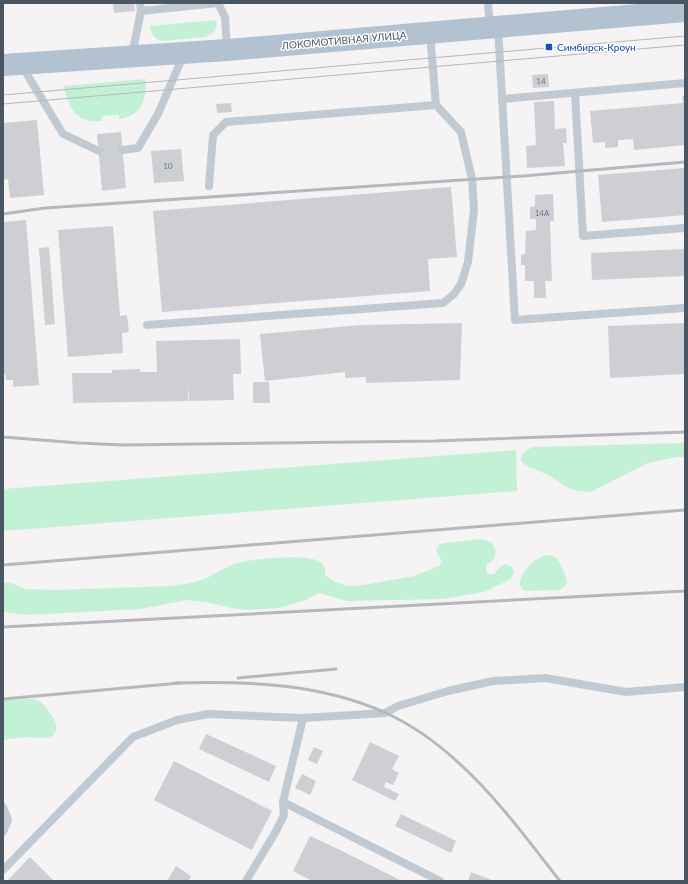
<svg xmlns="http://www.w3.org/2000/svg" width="688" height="884" font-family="Lato,sans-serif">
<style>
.green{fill:#c3f1d5}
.building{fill:#cdcfd5}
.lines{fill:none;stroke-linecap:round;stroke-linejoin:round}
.lane{stroke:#c1cad2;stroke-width:8}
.primary{stroke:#b3c2d1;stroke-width:22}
.tram{stroke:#b5b8bd;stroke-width:1}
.rail{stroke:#b5b8bd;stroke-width:3}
.transit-dot{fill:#1a4fb4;stroke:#fff;stroke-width:1.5}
.labels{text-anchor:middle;stroke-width:3;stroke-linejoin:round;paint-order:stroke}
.number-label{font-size:8px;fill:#6b747e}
.street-label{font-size:10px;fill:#4a5661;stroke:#fff}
.transit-label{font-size:10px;fill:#164399;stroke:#fff;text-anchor:start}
</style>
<rect width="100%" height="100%" fill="#f5f3f3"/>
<g class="green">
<path d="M216,20C218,29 214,34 205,37L162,41C154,39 151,34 150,26Z"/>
<path d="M146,79C146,100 142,116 119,119V115L102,116V121C97,121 91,122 86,120C72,115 66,100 64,86Z"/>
<path d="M685,443V457H677L648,463L591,492L579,491L568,488L548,475L525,465L521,461C521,453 527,449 534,447Z"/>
<polygon points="516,450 517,491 3,531 3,489"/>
<path d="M482,539L492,543L496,551L494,559L486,565L487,574H494L498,569L505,564L511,566L514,571L511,579L484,592L443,599L347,601L319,593L303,601L279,608L243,610L205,602L187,600L140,609L27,615L3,612V582L11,583L25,589L53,590L170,586C183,584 195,583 207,578C217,573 226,566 237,563C254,559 307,553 320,562C325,565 325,570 325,575L335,582L348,586L363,585L414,576L439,566L442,561L436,551L438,545L444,543Z"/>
<path d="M546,555C549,555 553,555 555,557C559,560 560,564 562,568C566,578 573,585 558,590L526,591L522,589L520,584C521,570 534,559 546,555Z"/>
<path d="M33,699C43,701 46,708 51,715C55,720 57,724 56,730C53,742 37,737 28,737C20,737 11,739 3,740V700Z"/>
</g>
<g class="building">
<polygon points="113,3 134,3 135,11 114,13"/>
<polygon points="548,74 549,87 533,88 532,75"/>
<polygon points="682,96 685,96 685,145 634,150 633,139 618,140 618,147 605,148 605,142 593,143 590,111 683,103"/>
<polygon points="554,101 555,129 566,128 567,143 563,143 565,166 527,168 526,146 536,145 534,102"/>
<polygon points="231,103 232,112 217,113 216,104"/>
<polygon points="37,120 44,195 10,198 8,179 3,180 3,123"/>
<polygon points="121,132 126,188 102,191 97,134"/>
<polygon points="181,149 184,181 154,183 151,151"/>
<polygon points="685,168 685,215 602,222 598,175"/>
<polygon points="451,187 457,257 428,259 430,291 162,312 153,211"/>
<polygon points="553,194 554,221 550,221 552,281 545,281 546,298 534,298 534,281 525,281 525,265 521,265 521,255 525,254 526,231 536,230 536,219 530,219 530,207 535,206 535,195"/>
<polygon points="26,220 39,385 13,387 13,380 6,380 5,374 3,374 3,222"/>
<polygon points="113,226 120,316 127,315 129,332 122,333 123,353 68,357 58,230"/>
<polygon points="49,247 55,324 45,325 39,248"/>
<polygon points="685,249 685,276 592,280 591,253"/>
<polygon points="462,323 460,380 366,383 366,377 345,378 345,372 265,381 260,334 362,325"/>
<polygon points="685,323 685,374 610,378 608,326"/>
<polygon points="240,339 241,374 233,374 234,400 189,401 188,382 188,401 73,403 72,373 112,373 112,370 140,369 140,372 157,372 156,341"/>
<polygon points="253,382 269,382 270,403 253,403"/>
<polygon points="206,734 276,766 269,782 199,749"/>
<polygon points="370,742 399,756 392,769 399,773 393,785 386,782 384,787 399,794 395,801 352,780"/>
<polygon points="314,747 323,751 317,764 308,760"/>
<polygon points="174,761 272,811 252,850 154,800"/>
<polygon points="302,774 316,781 310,795 295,788"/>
<polygon points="401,814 456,841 451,853 395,826"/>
<polygon points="310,836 336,848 402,881 312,881 293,871"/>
<polygon points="30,857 54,881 7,881"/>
<polygon points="176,866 191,876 188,881 167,881"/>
<polygon points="471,872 494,881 468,881"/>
</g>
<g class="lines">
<g class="lane">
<polyline points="218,3 225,17 227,49"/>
<polyline points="488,3 490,27"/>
<polyline points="141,11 218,3"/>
<polyline points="498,28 515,320 685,308"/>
<polyline points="132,55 141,11 140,3"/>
<polyline points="22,66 63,134 99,151"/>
<polyline points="575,93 583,236 685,228"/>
<polyline points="502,99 685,83"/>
<polyline points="122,150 138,148 158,114 184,54"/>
<polyline points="209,186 213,135 226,122 436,105 430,33"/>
<polyline points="147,325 443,303 454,294 461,284 468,262 474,210 472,179 461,132 436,105"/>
<polyline points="283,802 440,881"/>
<polyline points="3,807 8,820 3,832"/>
<polyline points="3,870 133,737 177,720 208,714 303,718 385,713 398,706 448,691 493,681 545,678 626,692 685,687"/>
<polyline points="246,881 275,833 284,815 283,802 303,718"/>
</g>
<polyline class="primary" points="3,65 227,50 685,11"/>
<g class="tram">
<polyline points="3,95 685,36"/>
<polyline points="3,104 685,45"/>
</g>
<g class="rail">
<polyline points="3,214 45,208 523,176 685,162"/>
<polyline points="3,437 79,443 123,445 435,441 685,432"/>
<polyline points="3,565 685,510"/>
<polyline points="3,627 685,591"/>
<polyline points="238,678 336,669"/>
<path d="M175,683C246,681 320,683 386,713C414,726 440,745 462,766C498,799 530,843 560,881"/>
<polyline points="3,699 180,683"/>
</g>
</g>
<rect class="transit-dot" x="545" y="43" width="8" height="8" rx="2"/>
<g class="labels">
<g class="number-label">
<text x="541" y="84">14</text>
<text x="168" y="169">10</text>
<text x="542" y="216">14А</text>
</g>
<g class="street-label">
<text transform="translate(344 40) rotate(-5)" y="4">ЛОКОМОТИВНАЯ УЛИЦА</text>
</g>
<g class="transit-label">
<text x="557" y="51">Симбирск-Кроун</text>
</g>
</g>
<rect width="688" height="884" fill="none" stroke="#4a5661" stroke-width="8"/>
</svg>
